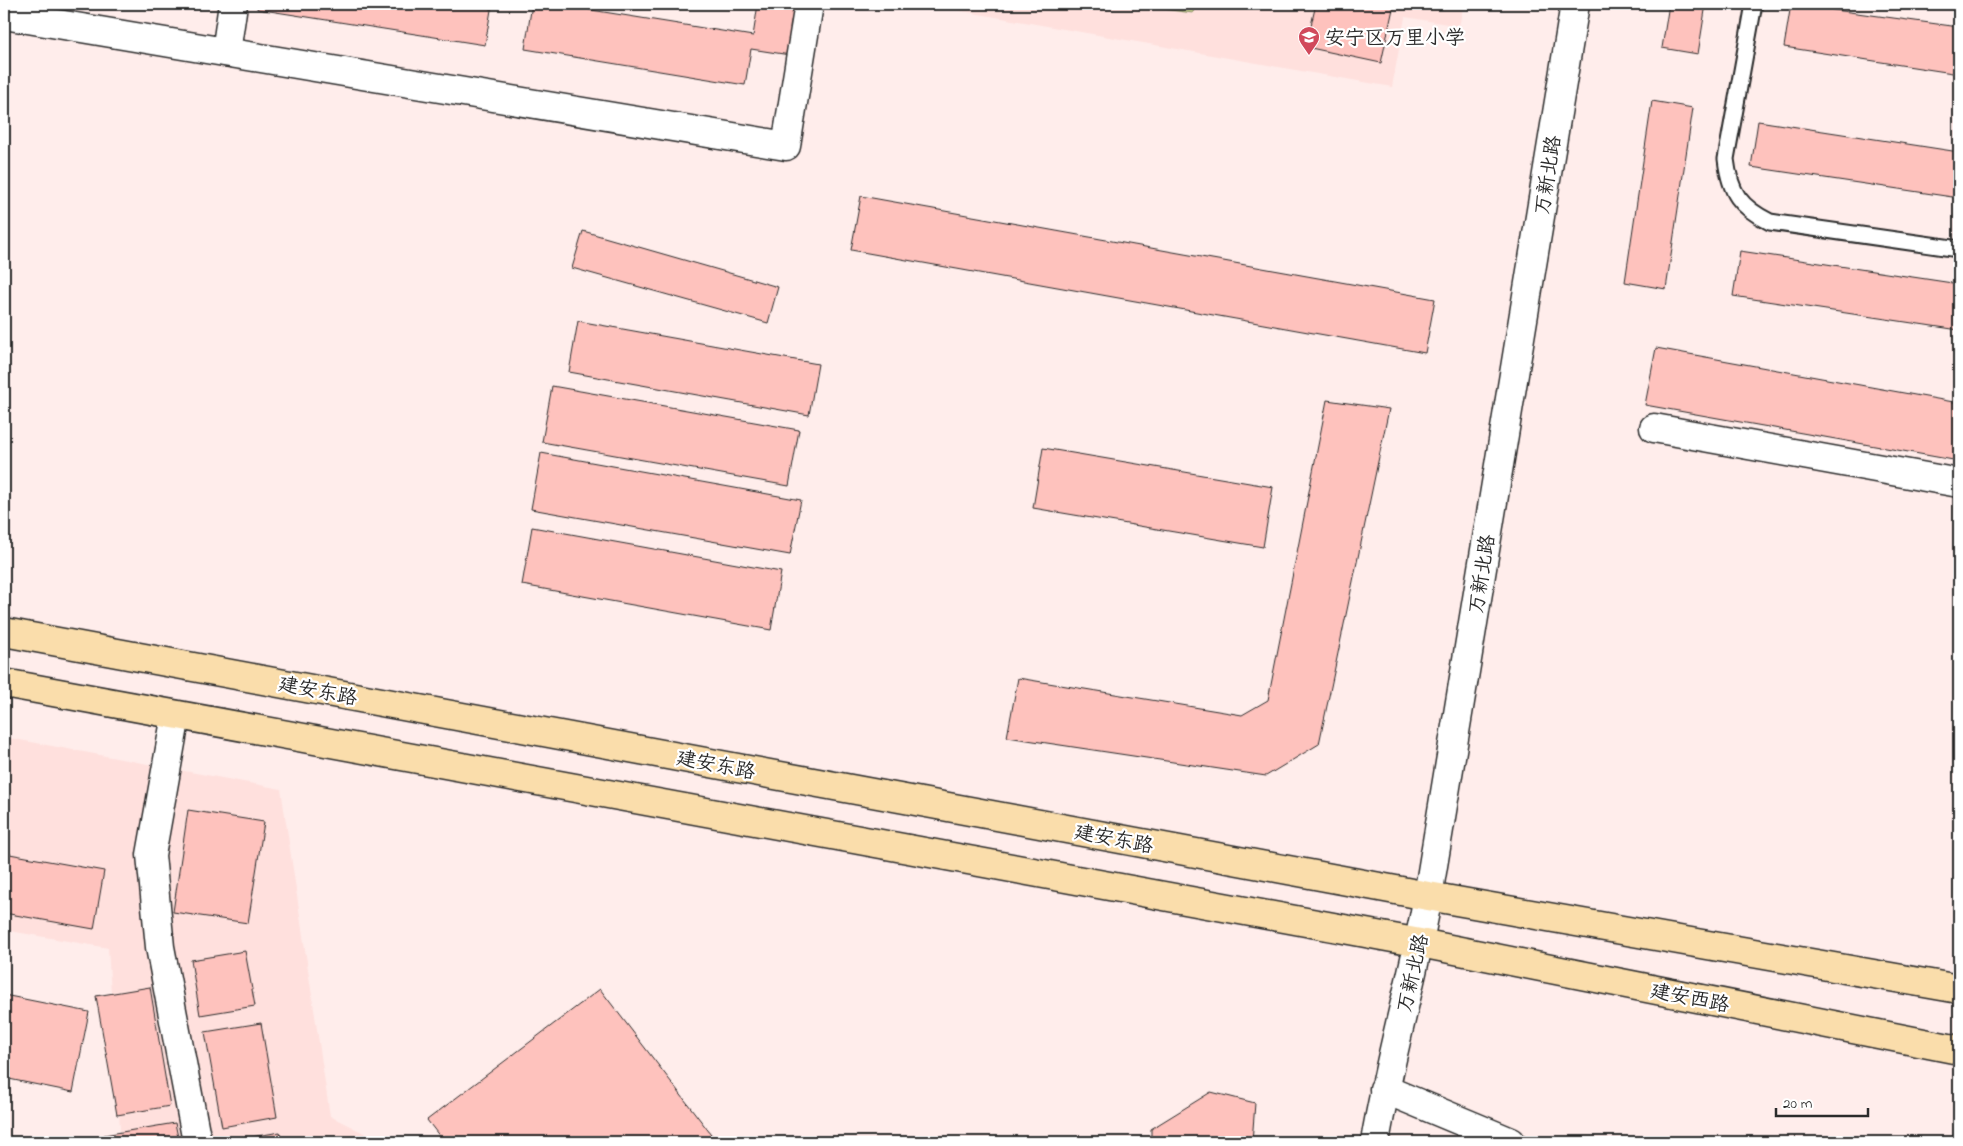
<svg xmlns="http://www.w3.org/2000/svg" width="1963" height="1146" font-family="'Indie Flower','LXGW WenKai TC',sans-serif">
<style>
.built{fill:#ffe0dd}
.green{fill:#d8e699;stroke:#828862}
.building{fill:#fec2bd;stroke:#2b2b2b}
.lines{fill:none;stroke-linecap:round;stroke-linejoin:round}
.lane-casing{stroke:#2b2b2b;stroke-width:19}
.street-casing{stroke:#2b2b2b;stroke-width:31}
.secondary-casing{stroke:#2b2b2b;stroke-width:31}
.primary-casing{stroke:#2b2b2b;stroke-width:31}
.lane{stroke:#fff;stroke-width:15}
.street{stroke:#fff;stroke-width:28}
.secondary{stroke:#fff;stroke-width:28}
.primary{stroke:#faddab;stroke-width:28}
.labels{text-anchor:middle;stroke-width:4.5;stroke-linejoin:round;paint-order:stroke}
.poi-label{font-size:20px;fill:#2b2b2b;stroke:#fff;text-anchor:start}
.street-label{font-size:20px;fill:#2b2b2b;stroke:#fff}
</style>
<rect width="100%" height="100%" fill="#ffedeb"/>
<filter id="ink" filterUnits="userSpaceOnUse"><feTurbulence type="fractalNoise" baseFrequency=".02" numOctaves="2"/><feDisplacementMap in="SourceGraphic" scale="10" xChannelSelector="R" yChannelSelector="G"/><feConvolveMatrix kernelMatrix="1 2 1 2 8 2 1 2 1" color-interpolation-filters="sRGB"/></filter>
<g filter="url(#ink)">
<g class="built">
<polygon points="922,4 1464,4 1459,26 1405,17 1392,87"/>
<polygon points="4,737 281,789 330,1116 382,1142 121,1142 108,948 4,930"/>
</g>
<polygon class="green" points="1125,4 1194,4 1193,13"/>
<g class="building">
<polygon points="258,4 492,4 485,45 257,9"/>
<polygon points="532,4 554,4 753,36 758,4 799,4 790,55 751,49 745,85 525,49"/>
<polygon points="1316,4 1394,4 1381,63 1306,47"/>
<polygon points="1669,4 1706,4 1698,54 1662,48"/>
<polygon points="1791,4 1959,27 1959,74 1784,47"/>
<polygon points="1652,101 1693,108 1666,289 1625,282"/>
<polygon points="1758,121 1959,152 1959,198 1751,167"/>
<polygon points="861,196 1435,299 1425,353 851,250"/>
<polygon points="583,231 778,287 768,323 572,268"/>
<polygon points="1740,251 1959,284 1959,330 1733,296"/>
<polygon points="578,321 818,364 809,415 569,372"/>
<polygon points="1656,348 1959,403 1959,461 1645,405"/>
<polygon points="552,386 799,430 789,486 542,442"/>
<polygon points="1327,400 1389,409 1319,744 1266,776 1007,737 1018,678 1242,715 1268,700"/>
<polygon points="1043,448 1273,487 1263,547 1033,508"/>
<polygon points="541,453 801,500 790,555 531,509"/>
<polygon points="532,527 781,572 771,630 522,585"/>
<polygon points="188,810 264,822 248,923 173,912"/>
<polygon points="4,853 104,871 94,929 4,913"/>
<polygon points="245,951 255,1006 200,1015 191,960"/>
<polygon points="150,987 170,1106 117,1115 96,996"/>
<polygon points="600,989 717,1142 444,1142 427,1120"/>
<polygon points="4,995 89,1012 73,1092 4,1078"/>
<polygon points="261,1023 277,1117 222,1127 205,1032"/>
<polygon points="1211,1092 1255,1103 1252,1142 1151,1142 1151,1129"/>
<polygon points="175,1123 179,1142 105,1142 104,1135"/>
<polygon points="280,1132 282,1142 223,1142"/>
</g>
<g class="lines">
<g class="lane-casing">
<path id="lane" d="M1754,4L1726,159C1730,193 1740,207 1770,222L1959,249"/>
</g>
<g class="street-casing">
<g id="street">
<polyline points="4,15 786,146 809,4"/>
<polyline points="226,52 233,4"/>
<polyline points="1654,428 1959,483"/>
<polyline points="176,715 151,855 160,947 197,1142"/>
<polyline points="1384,1089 1511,1142"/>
</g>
</g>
<g class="secondary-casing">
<path id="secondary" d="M1375,1142C1389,1059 1413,979 1428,896L1575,4"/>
</g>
<g class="primary-casing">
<g id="primary">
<polyline points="4,632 1428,896 1959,989"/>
<polyline points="4,683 1420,943 1959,1050"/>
</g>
</g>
<use href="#lane" class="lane"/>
<use href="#street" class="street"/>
<use href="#secondary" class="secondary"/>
<use href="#primary" class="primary"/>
</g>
</g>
<defs>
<g id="school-pin" transform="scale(1.125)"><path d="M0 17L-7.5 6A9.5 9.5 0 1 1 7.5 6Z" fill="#d1495b" stroke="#fff"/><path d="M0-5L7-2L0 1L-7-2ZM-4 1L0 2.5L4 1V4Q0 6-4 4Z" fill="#fff"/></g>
</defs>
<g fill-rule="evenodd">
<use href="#school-pin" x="1309" y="37"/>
</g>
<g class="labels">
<g class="poi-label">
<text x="1325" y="44">安宁区万里小学</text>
</g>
<g class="street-label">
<text transform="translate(1547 175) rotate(-81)" y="7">万新北路</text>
<text transform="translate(1481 574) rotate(-81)" y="7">万新北路</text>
<text transform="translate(318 690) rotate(11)" y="7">建安东路</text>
<text transform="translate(716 764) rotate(11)" y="7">建安东路</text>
<text transform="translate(1114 838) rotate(11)" y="7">建安东路</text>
<text transform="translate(1412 973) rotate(-77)" y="7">万新北路</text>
<text transform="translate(1690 997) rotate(11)" y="7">建安西路</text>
</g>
</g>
<rect width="1963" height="1146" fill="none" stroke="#fff" stroke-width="20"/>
<rect x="10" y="10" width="1943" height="1126" fill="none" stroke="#2b2b2b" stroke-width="2" filter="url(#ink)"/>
<path d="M1776 1108v8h92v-8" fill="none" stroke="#2b2b2b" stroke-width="2.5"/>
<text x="1783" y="1108" font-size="15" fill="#2b2b2b" stroke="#ffffff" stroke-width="4" paint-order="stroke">20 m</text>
</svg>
